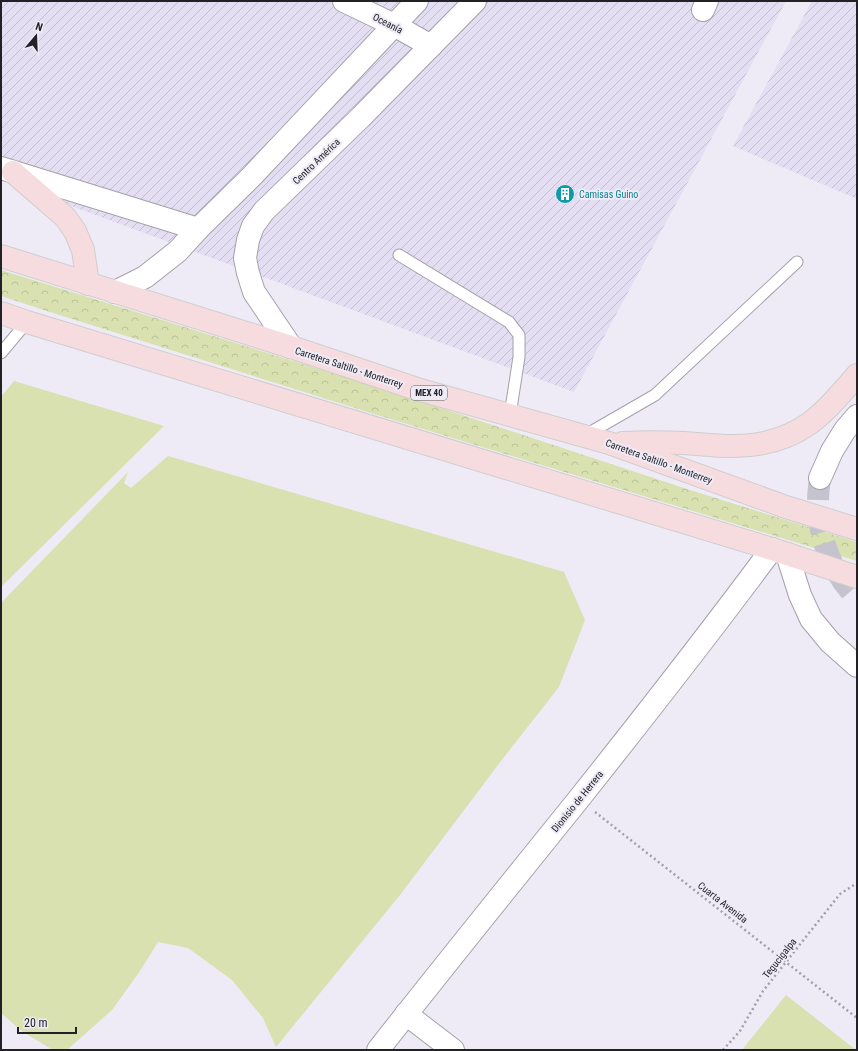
<svg xmlns="http://www.w3.org/2000/svg" width="858" height="1051" font-family="'Roboto Condensed',sans-serif">
<style>
.industrial{fill:url(#industrial-furrows)}
.grass{fill:#d8e1af}
.park{fill:url(#park-crowns)}
.lines{fill:none;stroke-linecap:round;stroke-linejoin:round}
.tertiary-tunnel{stroke:#c5c3cd;stroke-width:22;stroke-dasharray:22 11;stroke-linecap:butt}
.service-casing{stroke:#a4a1ac;stroke-width:13}
.minor-casing{stroke:#a4a1ac;stroke-width:24}
.tertiary-casing{stroke:#a4a1ac;stroke-width:24}
.primary-casing{stroke:#cececf;stroke-width:24}
.path{stroke:#a19fa8;stroke-width:2.5;stroke-dasharray:2 3;stroke-linecap:butt}
.service{stroke:#fff;stroke-width:11}
.minor{stroke:#fff;stroke-width:22}
.tertiary{stroke:#fff;stroke-width:22}
.primary{stroke:#f7dcdf;stroke-width:22}
.labels{text-anchor:middle;stroke-width:4;stroke-linejoin:round;paint-order:stroke}
.shield{fill:#eeebf7;stroke:#5f5e64;stroke-width:1}
.shield-label{font-size:9px;font-weight:bold;fill:#222125}
.street-label{font-size:10px;fill:#222125;stroke:#eeebf7}
.culture-label{font-size:10px;fill:#0d838f;stroke:#eeebf7;text-anchor:start}
</style>
<defs>
<pattern id="industrial-furrows" width="10" height="10" patternUnits="userSpaceOnUse"><rect width="10" height="10" fill="#e3def1"/><path d="M-1 1l2-2M0 10L10 0M9 11l2-2" fill="none" stroke="#c2bece"/></pattern>
<pattern id="park-crowns" width="20" height="18" patternUnits="userSpaceOnUse"><rect width="20" height="18" fill="#d8e1af"/><path d="M2 6a3 3 0 1 1 6 0M12 15a3 3 0 1 1 6 0" fill="none" stroke="#b9c196"/></pattern>
</defs>
<rect width="100%" height="100%" fill="#eeebf7"/>
<g class="industrial">
<polygon points="1,1 786,1 574,392 1,180"/>
<polygon points="812,1 857,1 857,199 733,146"/>
</g>
<g class="grass">
<polygon points="14,381 164,426 1,587 1,397"/>
<polygon points="168,456 564,572 585,620 559,687 501,761 400,895 276,1047 263,1018 232,980 188,948 158,942 140,971 112,1010 67,1050 53,1050 23,1032 1,1013 1,603 128,472 124,483 131,488"/>
<polygon points="786,995 856,1050 742,1050"/>
</g>
<polygon class="park" points="1,270 374,386 690,490 857,542 857,561 374,414 53,313 1,296"/>
<g class="lines">
<path class="tertiary-tunnel" d="M820,478C819,486 818,494 818,502C818,536 832,574 857,598"/>
<g class="service-casing">
<g id="service">
<polyline points="399,255 509,322 519,335 519,357 510,415"/>
<polyline points="1,353 27,322"/>
<polyline points="584,436 655,395 797,262"/>
</g>
</g>
<g class="minor-casing">
<g id="minor">
<polyline points="344,1 394,25 431,46"/>
<polyline points="703,10 707,1"/>
<polyline points="1,168 198,229"/>
<polyline points="115,292 145,277 178,251 198,229 252,176 417,1"/>
<polyline points="291,347 254,292 248,273 245,258 248,240 253,226 264,211 361,117 475,1"/>
<polyline points="787,554 800,595 811,619 830,642 857,666"/>
<polyline points="406,1014 453,1050"/>
<path d="M378,1050C444,966 511,883 578,800C644,717 709,634 772,549"/>
</g>
</g>
<g class="tertiary-casing">
<polyline id="tertiary" points="820,478 832,451 845,430 857,416"/>
</g>
<g class="primary-casing">
<g id="primary">
<polyline points="13,172 65,217 75,231 83,250 88,284"/>
<polyline points="1,256 291,347 417,389 609,443 786,507 857,529"/>
<polyline points="1,313 27,322 772,549 857,577"/>
<path d="M623,443C643,442 664,442 684,443C700,444 716,446 733,446C760,446 788,439 810,423C827,411 843,391 857,375"/>
</g>
</g>
<g class="path">
<polyline points="595,812 857,1018"/>
<polyline points="723,1050 740,1031 763,991 840,894 857,883"/>
</g>
<use href="#service" class="service"/>
<use href="#minor" class="minor"/>
<use href="#tertiary" class="tertiary"/>
<use href="#primary" class="primary"/>
</g>
<defs>
<g id="building-disc" transform="scale(1)"><circle r="9.5" fill="#0f9aa8" stroke="#eeebf7"/><path d="M-4-6H4V6H1V3H-1V6H-4ZM-2.5-4.3h1.7v1.8h-1.7ZM.8-4.3h1.7v1.8H.8ZM-2.5-1h1.7V.8h-1.7ZM.8-1h1.7V.8H.8Z" fill="#fff"/></g>
</defs>
<g fill-rule="evenodd">
<use href="#building-disc" x="565" y="194"/>
</g>
<g class="labels">
<rect class="shield" x="411" y="386" width="36" height="14" rx="3"/>
<g class="shield-label">
<text x="429" y="396">MEX 40</text>
</g>
<g class="street-label">
<text transform="translate(388 23) rotate(27)" y="4">Oceanía</text>
<text transform="translate(316 161) rotate(-44)" y="4">Centro América</text>
<text transform="translate(349 367) rotate(18)" y="4">Carretera Saltillo - Monterrey</text>
<text transform="translate(659 461) rotate(20)" y="4">Carretera Saltillo - Monterrey</text>
<text transform="translate(577 801) rotate(-51)" y="4">Dionisio de Herrera</text>
<text transform="translate(723 902) rotate(38)" y="4">Cuarta Avenida</text>
<text transform="translate(779 958) rotate(-52)" y="4">Tegucigalpa</text>
</g>
<g class="culture-label">
<text x="579" y="198">Camisas Guino</text>
</g>
</g>
<rect width="858" height="1051" fill="none" stroke="#222125" stroke-width="4"/>
<g transform="translate(36 36) rotate(19)" stroke="#eeebf7" stroke-width="3" paint-order="stroke">
<path d="M0-3L7 15L0 10L-7 15Z" fill="#222125"/>
<text y="-6" font-size="11" font-weight="bold" text-anchor="middle" fill="#222125">N</text>
</g>
<path d="M18 1027v6h58v-6" fill="none" stroke="#222125" stroke-width="2"/>
<text x="24" y="1027" font-size="12" fill="#222125" stroke="#eeebf7" stroke-width="3" paint-order="stroke">20 m</text>
</svg>
